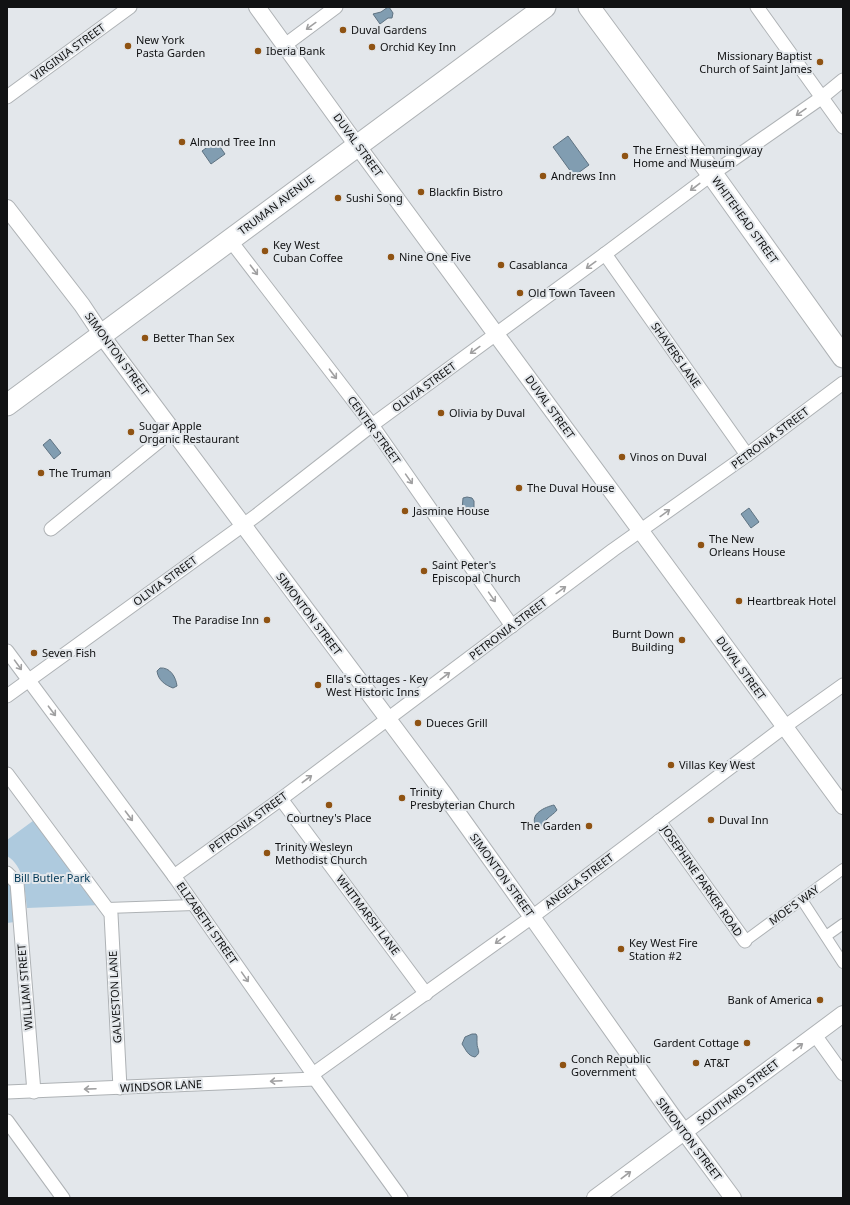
<svg xmlns="http://www.w3.org/2000/svg" width="850" height="1205" font-family="'Noto Sans',sans-serif">
<style>
.green{fill:#aecade}
.water{fill:#819db1;stroke:#5f7382}
.lines{fill:none;stroke-linecap:round;stroke-linejoin:round}
.pedestrian-casing{stroke:#aeb2b5;stroke-width:12}
.minor-casing{stroke:#aeb2b5;stroke-width:15}
.tertiary-casing{stroke:#aeb2b5;stroke-width:18}
.primary-casing{stroke:#aeb2b5;stroke-width:23}
.pedestrian{stroke:#fff;stroke-width:10}
.minor{stroke:#fff;stroke-width:13}
.tertiary{stroke:#fff;stroke-width:16}
.primary{stroke:#fff;stroke-width:21}
.oneway{stroke:#a0a0a1}
.poi-dot{fill:#8f5313;stroke:#e3e7eb;stroke-width:1.5}
.labels{text-anchor:middle;stroke-width:4;stroke-linejoin:round;paint-order:stroke}
.poi-label{font-size:11px;fill:#111213;stroke:#e3e7eb;text-anchor:start}
.street-label{font-size:11px;fill:#111213;stroke:#e3e7eb}
.park-label{font-size:11px;fill:#013755;stroke:#e3e7eb}
</style>
<rect width="100%" height="100%" fill="#e3e7eb"/>
<g class="green">
<path d="M41,815L101,905L27,908C25,890 24,866 7,856V840Z"/>
<polygon points="7,879 11,883 15,922 7,923"/>
</g>
<g class="water">
<polygon points="388,7 389,7 393,13 392,18 388,18 380,24 373,14 381,12"/>
<polygon points="568,136 589,165 574,176 553,147"/>
<polygon points="216,141 225,154 211,164 202,151"/>
<polygon points="50,439 61,453 54,459 43,445"/>
<polygon points="467,497 472,498 474,501 474,512 467,515 463,514 462,510 463,498"/>
<polygon points="749,508 759,522 751,528 741,514"/>
<path d="M160,668C170,667 176,677 177,686L173,688C165,685 158,680 157,671Z"/>
<path d="M554,805L557,810C554,814 551,815 547,819C544,822 544,824 540,827L536,826C529,814 545,807 554,805Z"/>
<path d="M472,1034H476L477,1036C477,1039 477,1041 477,1043C477,1050 482,1052 475,1057C468,1056 466,1050 462,1044L465,1037Z"/>
</g>
<g class="lines">
<g class="pedestrian-casing">
<g id="pedestrian">
<polyline points="802,900 843,963"/>
<polyline points="107,908 194,905"/>
<polyline points="826,936 843,924"/>
<polyline points="745,941 843,869"/>
</g>
</g>
<g class="minor-casing">
<g id="minor">
<polyline points="757,7 843,127"/>
<polyline points="285,45 336,7"/>
<polyline points="7,97 130,7"/>
<polyline points="230,240 372,425 512,626"/>
<polyline points="605,254 747,455"/>
<polyline points="51,529 173,430"/>
<polyline points="7,651 174,876 313,1074 315,1079 401,1198"/>
<polyline points="7,696 257,515 372,425 605,254 712,174 821,98 843,80"/>
<polyline points="7,774 111,914 120,1088"/>
<polyline points="281,799 426,994"/>
<polyline points="659,821 745,941"/>
<polyline points="7,873 17,883 34,1092"/>
<polyline points="174,876 281,799 613,550 747,455 843,383"/>
<polyline points="815,1035 843,1074"/>
<polyline points="313,1074 532,917 784,727 843,685"/>
<polyline points="7,1092 315,1079"/>
<polyline points="7,1121 63,1198"/>
</g>
</g>
<g class="tertiary-casing">
<g id="tertiary">
<polyline points="257,7 351,137 843,806"/>
<polyline points="7,208 82,305 108,344 444,794 532,917 671,1114 733,1198"/>
<polyline points="595,1198 843,1014"/>
</g>
</g>
<g class="primary-casing">
<g id="primary">
<polyline points="589,7 712,174 843,357"/>
<polyline points="7,405 545,7"/>
</g>
</g>
<use href="#pedestrian" class="pedestrian"/>
<use href="#minor" class="minor"/>
<use href="#tertiary" class="tertiary"/>
<use href="#primary" class="primary"/>
</g>
<defs><path id="oneway-shaft" d="M-6 0H5M1.5-3L5.5 0L1.5 3" fill="none" stroke-width="1.6" stroke-linecap="round" stroke-linejoin="round"/></defs>
<g class="oneway">
<use href="#oneway-shaft" transform="translate(311 26) rotate(144)"/>
<use href="#oneway-shaft" transform="translate(801 112) rotate(145)"/>
<use href="#oneway-shaft" transform="translate(695 187) rotate(143)"/>
<use href="#oneway-shaft" transform="translate(591 265) rotate(144)"/>
<use href="#oneway-shaft" transform="translate(254 270) rotate(53)"/>
<use href="#oneway-shaft" transform="translate(475 350) rotate(144)"/>
<use href="#oneway-shaft" transform="translate(333 374) rotate(53)"/>
<use href="#oneway-shaft" transform="translate(409 479) rotate(55)"/>
<use href="#oneway-shaft" transform="translate(665 513) rotate(-36)"/>
<use href="#oneway-shaft" transform="translate(561 590) rotate(-36)"/>
<use href="#oneway-shaft" transform="translate(492 597) rotate(55)"/>
<use href="#oneway-shaft" transform="translate(18 665) rotate(54)"/>
<use href="#oneway-shaft" transform="translate(445 676) rotate(-37)"/>
<use href="#oneway-shaft" transform="translate(52 711) rotate(53)"/>
<use href="#oneway-shaft" transform="translate(307 779) rotate(-37)"/>
<use href="#oneway-shaft" transform="translate(129 816) rotate(53)"/>
<use href="#oneway-shaft" transform="translate(500 940) rotate(144)"/>
<use href="#oneway-shaft" transform="translate(245 977) rotate(55)"/>
<use href="#oneway-shaft" transform="translate(395 1016) rotate(145)"/>
<use href="#oneway-shaft" transform="translate(798 1047) rotate(-37)"/>
<use href="#oneway-shaft" transform="translate(276 1081) rotate(177)"/>
<use href="#oneway-shaft" transform="translate(90 1089) rotate(178)"/>
<use href="#oneway-shaft" transform="translate(626 1175) rotate(-37)"/>
</g>
<g class="poi-dot">
<circle cx="343" cy="30" r="4"/>
<circle cx="128" cy="46" r="4"/>
<circle cx="372" cy="47" r="4"/>
<circle cx="258" cy="51" r="4"/>
<circle cx="820" cy="62" r="4"/>
<circle cx="182" cy="142" r="4"/>
<circle cx="625" cy="156" r="4"/>
<circle cx="543" cy="176" r="4"/>
<circle cx="421" cy="192" r="4"/>
<circle cx="338" cy="198" r="4"/>
<circle cx="265" cy="251" r="4"/>
<circle cx="391" cy="257" r="4"/>
<circle cx="501" cy="265" r="4"/>
<circle cx="520" cy="293" r="4"/>
<circle cx="145" cy="338" r="4"/>
<circle cx="441" cy="413" r="4"/>
<circle cx="131" cy="432" r="4"/>
<circle cx="622" cy="457" r="4"/>
<circle cx="41" cy="473" r="4"/>
<circle cx="519" cy="488" r="4"/>
<circle cx="405" cy="511" r="4"/>
<circle cx="701" cy="545" r="4"/>
<circle cx="424" cy="571" r="4"/>
<circle cx="739" cy="601" r="4"/>
<circle cx="267" cy="620" r="4"/>
<circle cx="682" cy="640" r="4"/>
<circle cx="34" cy="653" r="4"/>
<circle cx="318" cy="685" r="4"/>
<circle cx="418" cy="723" r="4"/>
<circle cx="671" cy="765" r="4"/>
<circle cx="402" cy="798" r="4"/>
<circle cx="329" cy="805" r="4"/>
<circle cx="711" cy="820" r="4"/>
<circle cx="589" cy="826" r="4"/>
<circle cx="267" cy="853" r="4"/>
<circle cx="621" cy="949" r="4"/>
<circle cx="820" cy="1000" r="4"/>
<circle cx="747" cy="1043" r="4"/>
<circle cx="696" cy="1063" r="4"/>
<circle cx="563" cy="1065" r="4"/>
</g>
<g class="labels">
<g class="poi-label">
<text x="351" y="34">Duval Gardens</text>
<text x="136" y="44">New York<tspan x="136" dy="13">Pasta Garden</tspan></text>
<text x="380" y="51">Orchid Key Inn</text>
<text x="266" y="55">Iberia Bank</text>
<text x="812" y="60" text-anchor="end">Missionary Baptist<tspan x="812" dy="13">Church of Saint James</tspan></text>
<text x="190" y="146">Almond Tree Inn</text>
<text x="633" y="154">The Ernest Hemmingway<tspan x="633" dy="13">Home and Museum</tspan></text>
<text x="551" y="180">Andrews Inn</text>
<text x="429" y="196">Blackfin Bistro</text>
<text x="346" y="202">Sushi Song</text>
<text x="273" y="249">Key West<tspan x="273" dy="13">Cuban Coffee</tspan></text>
<text x="399" y="261">Nine One Five</text>
<text x="509" y="269">Casablanca</text>
<text x="528" y="297">Old Town Taveen</text>
<text x="153" y="342">Better Than Sex</text>
<text x="449" y="417">Olivia by Duval</text>
<text x="139" y="430">Sugar Apple<tspan x="139" dy="13">Organic Restaurant</tspan></text>
<text x="630" y="461">Vinos on Duval</text>
<text x="49" y="477">The Truman</text>
<text x="527" y="492">The Duval House</text>
<text x="413" y="515">Jasmine House</text>
<text x="709" y="543">The New<tspan x="709" dy="13">Orleans House</tspan></text>
<text x="432" y="569">Saint Peter's<tspan x="432" dy="13">Episcopal Church</tspan></text>
<text x="747" y="605">Heartbreak Hotel</text>
<text x="259" y="624" text-anchor="end">The Paradise Inn</text>
<text x="674" y="638" text-anchor="end">Burnt Down<tspan x="674" dy="13">Building</tspan></text>
<text x="42" y="657">Seven Fish</text>
<text x="326" y="683">Ella's Cottages - Key<tspan x="326" dy="13">West Historic Inns</tspan></text>
<text x="426" y="727">Dueces Grill</text>
<text x="679" y="769">Villas Key West</text>
<text x="410" y="796">Trinity<tspan x="410" dy="13">Presbyterian Church</tspan></text>
<text x="329" y="822" text-anchor="middle">Courtney's Place</text>
<text x="719" y="824">Duval Inn</text>
<text x="581" y="830" text-anchor="end">The Garden</text>
<text x="275" y="851">Trinity Wesleyn<tspan x="275" dy="13">Methodist Church</tspan></text>
<text x="629" y="947">Key West Fire<tspan x="629" dy="13">Station #2</tspan></text>
<text x="812" y="1004" text-anchor="end">Bank of America</text>
<text x="739" y="1047" text-anchor="end">Gardent Cottage</text>
<text x="571" y="1063">Conch Republic<tspan x="571" dy="13">Government</tspan></text>
<text x="704" y="1067">AT&amp;T</text>
</g>
<g class="street-label">
<text transform="translate(68 52) rotate(-36)" y="4">VIRGINIA STREET</text>
<text transform="translate(358 145) rotate(54)" y="4">DUVAL STREET</text>
<text transform="translate(276 205) rotate(-37)" y="4">TRUMAN AVENUE</text>
<text transform="translate(745 220) rotate(54)" y="4">WHITEHEAD STREET</text>
<text transform="translate(117 354) rotate(54)" y="4">SIMONTON STREET</text>
<text transform="translate(676 355) rotate(55)" y="4">SHAVERS LANE</text>
<text transform="translate(424 387) rotate(-36)" y="4">OLIVIA STREET</text>
<text transform="translate(550 407) rotate(54)" y="4">DUVAL STREET</text>
<text transform="translate(374 430) rotate(54)" y="4">CENTER STREET</text>
<text transform="translate(770 438) rotate(-37)" y="4">PETRONIA STREET</text>
<text transform="translate(165 581) rotate(-36)" y="4">OLIVIA STREET</text>
<text transform="translate(309 614) rotate(53)" y="4">SIMONTON STREET</text>
<text transform="translate(508 629) rotate(-37)" y="4">PETRONIA STREET</text>
<text transform="translate(741 668) rotate(54)" y="4">DUVAL STREET</text>
<text transform="translate(248 822) rotate(-36)" y="4">PETRONIA STREET</text>
<text transform="translate(502 875) rotate(54)" y="4">SIMONTON STREET</text>
<text transform="translate(579 881) rotate(-37)" y="4">ANGELA STREET</text>
<text transform="translate(702 881) rotate(55)" y="4">JOSEPHINE PARKER ROAD</text>
<text transform="translate(794 905) rotate(-36)" y="4">MOE'S WAY</text>
<text transform="translate(368 915) rotate(53)" y="4">WHITMARSH LANE</text>
<text transform="translate(207 923) rotate(55)" y="4">ELIZABETH STREET</text>
<text transform="translate(25 987) rotate(-95)" y="4">WILLIAM STREET</text>
<text transform="translate(115 997) rotate(-93)" y="4">GALVESTON LANE</text>
<text transform="translate(161 1086) rotate(-3)" y="4">WINDSOR LANE</text>
<text transform="translate(738 1092) rotate(-37)" y="4">SOUTHARD STREET</text>
<text transform="translate(689 1139) rotate(53)" y="4">SIMONTON STREET</text>
</g>
<g class="park-label">
<text x="52" y="882">Bill Butler Park</text>
</g>
</g>
<rect width="850" height="1205" fill="none" stroke="#111213" stroke-width="16"/>
</svg>
